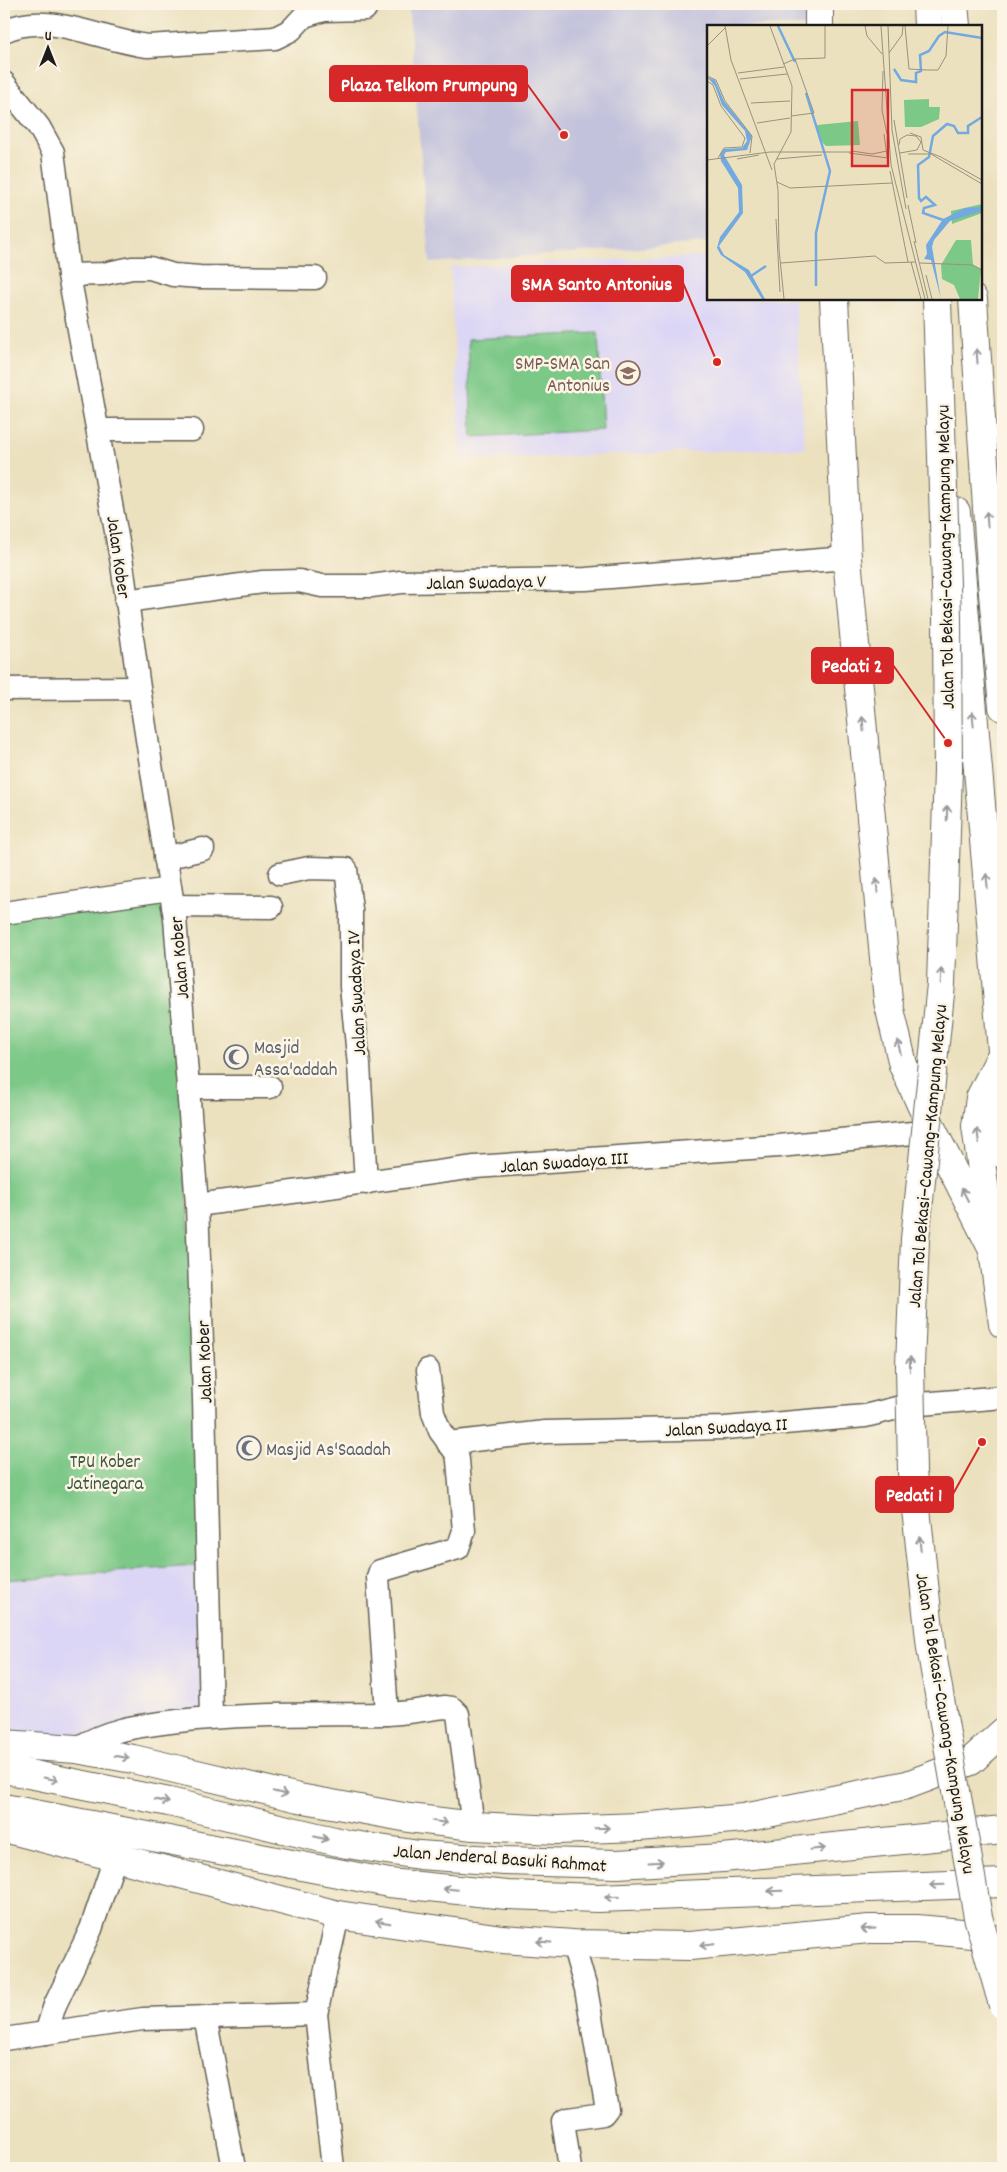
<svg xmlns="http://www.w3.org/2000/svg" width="1007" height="2172" font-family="Dekko,sans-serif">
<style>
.built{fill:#dcd6f6}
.industrial{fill:#c2c2dc}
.green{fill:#7cc887;stroke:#4c7252}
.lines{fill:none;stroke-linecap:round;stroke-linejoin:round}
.street-casing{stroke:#646155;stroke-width:25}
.secondary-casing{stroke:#646155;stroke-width:30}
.primary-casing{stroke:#646155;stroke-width:30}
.highway-casing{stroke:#646155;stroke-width:30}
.street{stroke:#fff;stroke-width:22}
.secondary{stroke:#fff;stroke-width:28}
.primary{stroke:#fff;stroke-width:28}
.highway{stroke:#fff;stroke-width:28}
.highway-bridge-casing{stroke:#646155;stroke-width:30;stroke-linecap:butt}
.highway-bridge{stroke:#fff;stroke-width:28}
.oneway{stroke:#999}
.labels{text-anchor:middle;stroke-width:5;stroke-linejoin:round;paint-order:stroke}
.education-label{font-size:19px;fill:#785e54;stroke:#fcf5e5;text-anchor:end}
.street-label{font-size:19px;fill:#1c1c1c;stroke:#fcf5e5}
.worship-label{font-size:19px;fill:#5b616d;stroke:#fcf5e5;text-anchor:start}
.park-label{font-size:19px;fill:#3e5841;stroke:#fcf5e5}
.inset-river{fill:none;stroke:#73a9e1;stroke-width:2.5}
.inset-road{fill:none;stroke:#98927e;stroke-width:1}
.view{fill:#d62828;fill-opacity:0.15;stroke:#d62828;stroke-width:2.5}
.inset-edge{fill:none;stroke:#1c1c1c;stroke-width:2.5}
.leader{fill:none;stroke:#d62828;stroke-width:2}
.callout-dot{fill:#d62828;stroke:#fcf5e5;stroke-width:2}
.callout{fill:#d62828;stroke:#d62828;stroke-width:2}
.callout-label{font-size:20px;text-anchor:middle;font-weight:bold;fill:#fff}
</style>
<rect width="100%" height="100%" fill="#fcf5e5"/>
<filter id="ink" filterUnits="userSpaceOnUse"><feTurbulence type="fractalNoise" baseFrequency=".02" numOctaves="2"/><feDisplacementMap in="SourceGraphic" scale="10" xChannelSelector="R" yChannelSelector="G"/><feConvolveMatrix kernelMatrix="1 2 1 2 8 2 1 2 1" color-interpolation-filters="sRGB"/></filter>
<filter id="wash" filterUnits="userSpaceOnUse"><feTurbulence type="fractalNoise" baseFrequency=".0096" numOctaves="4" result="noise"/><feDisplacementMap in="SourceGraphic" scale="20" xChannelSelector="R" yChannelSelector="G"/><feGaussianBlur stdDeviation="1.12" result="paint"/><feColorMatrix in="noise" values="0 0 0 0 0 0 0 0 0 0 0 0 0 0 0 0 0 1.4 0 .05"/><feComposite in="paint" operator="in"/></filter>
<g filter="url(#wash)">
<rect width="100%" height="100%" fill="#ebe1bf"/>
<g class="built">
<polygon points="708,256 708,299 795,299 805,448 461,460 450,267"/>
<polygon points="208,1565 211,1717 96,1738 4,1744 4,1580"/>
</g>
<polygon class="industrial" points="408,4 806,4 808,26 708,26 708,243 430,263"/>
<g class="green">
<polygon points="598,333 603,430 472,437 468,339"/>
<polygon points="170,889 208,1565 4,1580 4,913"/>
</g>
</g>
<g filter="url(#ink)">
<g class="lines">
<g class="street-casing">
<g id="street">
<path d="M4,31C50,10 101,41 148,46L275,38L291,30L304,16L324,10L365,9"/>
<polyline points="4,83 39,127 53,152 69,275 122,564 139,688 175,918 197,1205 204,1398 211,1717"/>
<polyline points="69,275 103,274 132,268 150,268 173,275 200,277 315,278"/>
<polyline points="99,430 192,430"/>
<polyline points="126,601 263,582 299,581 322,586 371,586 401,582 586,579 847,558"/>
<polyline points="4,689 139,688"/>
<polyline points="165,858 203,849"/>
<polyline points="280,874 309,868 346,869 351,909 351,987 359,1065 366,1183"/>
<polyline points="173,906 271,907"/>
<polyline points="4,913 170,889"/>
<polyline points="188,1087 270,1087"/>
<polyline points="197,1205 475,1167 779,1146 933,1131"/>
<polyline points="448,1443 545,1432 725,1428 865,1416 909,1405 1003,1397"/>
<polyline points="387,1714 378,1577 380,1571 458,1548 464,1531 458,1460 457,1454 440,1431 433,1413 428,1370"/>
<path d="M76,1749C110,1728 139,1726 178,1721C247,1713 315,1715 384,1714C404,1714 425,1709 445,1707L452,1708L458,1714L473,1826"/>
<polyline points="205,2017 234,2168"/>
<polyline points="46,2033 55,2005 91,1929 115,1858"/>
<polyline points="4,2039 143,2019 316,2014"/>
<polyline points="333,2168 316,2014 338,1915"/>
<polyline points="570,2168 563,2121 568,2119 603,2114 607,2109 586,1989 573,1944"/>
</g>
</g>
<g class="secondary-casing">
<g id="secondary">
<polyline points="819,4 819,26"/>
<polyline points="834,299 847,558 888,1001 903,1065 933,1131 991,1246"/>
</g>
</g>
<g class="primary-casing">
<g id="primary">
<polyline points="4,1769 169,1802 347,1844 419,1855 505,1861 617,1864 723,1858 1003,1830"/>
<polyline points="4,1808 389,1883 507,1895 598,1898 1003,1883"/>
</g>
</g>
<g class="highway-casing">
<g id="highway">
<polyline points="927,4 928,26"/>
<polyline points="954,4 956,26"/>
<polyline points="973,299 992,582 1003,707"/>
<polyline points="956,512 1003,1062"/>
<polyline points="1002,1054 980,1098 976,1126 1003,1324"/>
<polyline points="1001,1068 998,1108 1003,1154"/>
<polyline points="4,1744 76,1749 133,1759 299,1798 409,1818 473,1826 557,1830 639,1827 744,1818 907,1785 971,1761 1003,1732"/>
<polyline points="4,1828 338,1915 502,1939 573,1944 690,1946 869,1929 917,1929 973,1934 1003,1941"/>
</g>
</g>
<use href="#street" class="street"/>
<use href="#secondary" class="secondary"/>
<use href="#primary" class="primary"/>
<use href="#highway" class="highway"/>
<g class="highway-bridge-casing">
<polyline id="highway-bridge" points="937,299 947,617 948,771 941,984 915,1239 910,1365 912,1472 931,1648 978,1917 1003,2005"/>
</g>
<use href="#highway-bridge" class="highway-bridge"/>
</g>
<defs><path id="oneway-shaft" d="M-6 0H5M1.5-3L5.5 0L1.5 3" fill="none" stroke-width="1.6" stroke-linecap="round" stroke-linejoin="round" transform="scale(1.25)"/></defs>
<g class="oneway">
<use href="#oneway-shaft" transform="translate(977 356) rotate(-94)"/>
<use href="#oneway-shaft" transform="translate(987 519) rotate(-94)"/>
<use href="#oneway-shaft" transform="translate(973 719) rotate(-95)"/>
<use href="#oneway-shaft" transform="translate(863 724) rotate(-95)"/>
<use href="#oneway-shaft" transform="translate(947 813) rotate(-88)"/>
<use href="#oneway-shaft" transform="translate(987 881) rotate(-95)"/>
<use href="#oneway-shaft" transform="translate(877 886) rotate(-95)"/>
<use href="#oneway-shaft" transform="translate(941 976) rotate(-88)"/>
<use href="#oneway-shaft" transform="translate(899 1047) rotate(-103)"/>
<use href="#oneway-shaft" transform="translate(978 1136) rotate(-98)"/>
<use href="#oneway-shaft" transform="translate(965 1195) rotate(-117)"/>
<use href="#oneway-shaft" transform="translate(910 1364) rotate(-89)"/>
<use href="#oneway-shaft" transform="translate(920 1544) rotate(-96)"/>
<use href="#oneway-shaft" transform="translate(122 1757) rotate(9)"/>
<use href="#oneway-shaft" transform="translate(51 1779) rotate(11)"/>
<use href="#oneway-shaft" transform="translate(280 1793) rotate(13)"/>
<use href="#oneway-shaft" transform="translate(162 1801) rotate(11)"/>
<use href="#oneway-shaft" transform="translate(440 1822) rotate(7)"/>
<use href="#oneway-shaft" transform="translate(602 1828) rotate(-2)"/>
<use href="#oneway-shaft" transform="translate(321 1838) rotate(13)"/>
<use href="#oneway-shaft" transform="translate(818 1849) rotate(-6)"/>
<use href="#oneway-shaft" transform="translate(656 1862) rotate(-3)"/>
<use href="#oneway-shaft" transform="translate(937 1885) rotate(178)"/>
<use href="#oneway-shaft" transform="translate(450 1889) rotate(-174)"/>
<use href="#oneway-shaft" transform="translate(775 1891) rotate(178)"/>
<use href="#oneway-shaft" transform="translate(612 1897) rotate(178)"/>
<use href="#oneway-shaft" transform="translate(383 1922) rotate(-171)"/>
<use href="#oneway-shaft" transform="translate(868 1929) rotate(177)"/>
<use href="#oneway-shaft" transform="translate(544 1942) rotate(-176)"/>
<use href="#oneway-shaft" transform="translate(707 1945) rotate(174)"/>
</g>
</g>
<defs>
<g id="school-ring" transform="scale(1.25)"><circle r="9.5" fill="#fcf5e5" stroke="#8d6e63" stroke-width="1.5"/><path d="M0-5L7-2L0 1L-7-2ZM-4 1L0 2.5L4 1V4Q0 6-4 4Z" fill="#8d6e63"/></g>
<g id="mosque-ring" transform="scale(1.25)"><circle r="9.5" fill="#fcf5e5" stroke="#6b7280" stroke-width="1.5"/><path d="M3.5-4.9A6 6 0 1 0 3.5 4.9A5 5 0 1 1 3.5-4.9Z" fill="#6b7280"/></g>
</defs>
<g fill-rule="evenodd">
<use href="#school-ring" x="628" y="373"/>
<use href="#mosque-ring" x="236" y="1057"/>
<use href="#mosque-ring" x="249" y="1448"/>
</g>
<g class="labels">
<g class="education-label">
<text x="610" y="369">SMP-SMA San<tspan x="610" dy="22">Antonius</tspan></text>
</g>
<g class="street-label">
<text transform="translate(120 557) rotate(82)" y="7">Jalan Kober</text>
<text transform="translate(944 557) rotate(-91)" y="7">Jalan Tol Bekasi–Cawang–Kampung Melayu</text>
<text transform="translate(486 581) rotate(-1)" y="7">Jalan Swadaya V</text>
<text transform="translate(178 958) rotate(-95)" y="7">Jalan Kober</text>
<text transform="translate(355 993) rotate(-93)" y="7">Jalan Swadaya IV</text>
<text transform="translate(926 1156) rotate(-85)" y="7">Jalan Tol Bekasi–Cawang–Kampung Melayu</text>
<text transform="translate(564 1161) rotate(-4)" y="7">Jalan Swadaya III</text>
<text transform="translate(203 1362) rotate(-92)" y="7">Jalan Kober</text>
<text transform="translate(726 1426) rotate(-3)" y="7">Jalan Swadaya II</text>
<text transform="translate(947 1723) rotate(81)" y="7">Jalan Tol Bekasi–Cawang–Kampung Melayu</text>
<text transform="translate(500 1857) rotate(4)" y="7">Jalan Jenderal Basuki Rahmat</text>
</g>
<g class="worship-label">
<text x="254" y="1053">Masjid<tspan x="254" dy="22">Assa'addah</tspan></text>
<text x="266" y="1455">Masjid As'Saadah</text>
</g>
<g class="park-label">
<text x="105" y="1467">TPU Kober<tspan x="105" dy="22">Jatinegara</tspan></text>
</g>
</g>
<g transform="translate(707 25)">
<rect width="275" height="275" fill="#ebe1bf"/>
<path d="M222,74V82H233L232,94L214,102H198L197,75ZM151,96L153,120L119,121L113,115L110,100ZM275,179V188L245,199L244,186ZM249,215H264L266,240L274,244L271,274H253L247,260L235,254L234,240Z" fill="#7cc887"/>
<path d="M0,52L8,55L17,76L45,111L40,125L19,127L17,130L35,160L36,188L12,221L17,230L42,245L58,274H55L38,247L14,230L10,223L13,212L32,187L31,163L14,136L13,129L17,124L35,123L40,116L38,106L15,80L8,61ZM275,182V186L243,196L227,215L225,222L234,274L224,235L217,234L220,229L219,220L236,194L258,183Z" fill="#73a9e1"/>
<path class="inset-river" d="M71,1L88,37M187,44L194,55L209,57V48L214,46L213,30L222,26L232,11L238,7L275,13M99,68L123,146L109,208V261M239,196L216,188L217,183L228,180L219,172L214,176L212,173L211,140L222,132L226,111L240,99L247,101L251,108H261V101L275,92M44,251L59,241"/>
<path class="inset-road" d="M18,1L24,35L65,145M63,1L85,61L84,107L67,139L71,165L72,224L77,274M158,1L160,11L175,29M174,1L184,140L218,274M181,1L185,105L199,184M198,1L202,44L220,45H231L239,31L241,1M0,21L18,3M182,28L195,10L196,1M76,39L88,34L118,33V1M176,46L175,85L180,109M31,48L77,42M0,51L9,55L18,76L45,111L43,128M33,54L80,49M0,56L6,60L14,81L38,113L35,122L17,123L11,133M44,78L83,76M84,91L107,88L88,34M187,95L200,173M50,98L83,93M203,108L214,112L216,125L234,132M177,109L181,138M192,120L193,114L200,110L209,111L214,117L210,125L193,128M145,126L165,129L180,126M142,128L181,133M201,129H224L275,159M234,132L275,155M30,134L52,130M70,134L115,130M0,135L63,127H145M183,146L201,237M70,157L83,163L185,158M201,180L209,218M69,194L73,267M207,216L221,274M204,237L214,274M74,238L168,231L178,238L208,237M213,238L266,240L275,245M219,250L225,274"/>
<path class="view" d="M145,65H181V141H145Z"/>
<rect width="275" height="275" class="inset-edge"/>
</g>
<path class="leader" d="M564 135L527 84M717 362L683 283M948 743L893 665M982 1442L953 1494"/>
<g class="callout-dot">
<circle cx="564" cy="135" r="5"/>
<circle cx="717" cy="362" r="5"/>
<circle cx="948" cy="743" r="5"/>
<circle cx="982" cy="1442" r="5"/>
</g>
<g class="callout">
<rect x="330" y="66" width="197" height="35" rx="5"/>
<rect x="512" y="266" width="171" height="35" rx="5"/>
<rect x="812" y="648" width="81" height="35" rx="5"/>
<rect x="876" y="1477" width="77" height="35" rx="5"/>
</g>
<g class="callout-label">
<text x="429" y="91">Plaza Telkom Prumpung</text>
<text x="597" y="290">SMA Santo Antonius</text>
<text x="852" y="672">Pedati 2</text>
<text x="914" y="1501">Pedati 1</text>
</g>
<rect width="1007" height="2172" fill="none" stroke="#fcf5e5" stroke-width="20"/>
<g transform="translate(48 48)" stroke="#fcf5e5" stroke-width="4" paint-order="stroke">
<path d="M0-4L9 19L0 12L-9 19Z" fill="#1c1c1c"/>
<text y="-8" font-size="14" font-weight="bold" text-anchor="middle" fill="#1c1c1c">U</text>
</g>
</svg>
